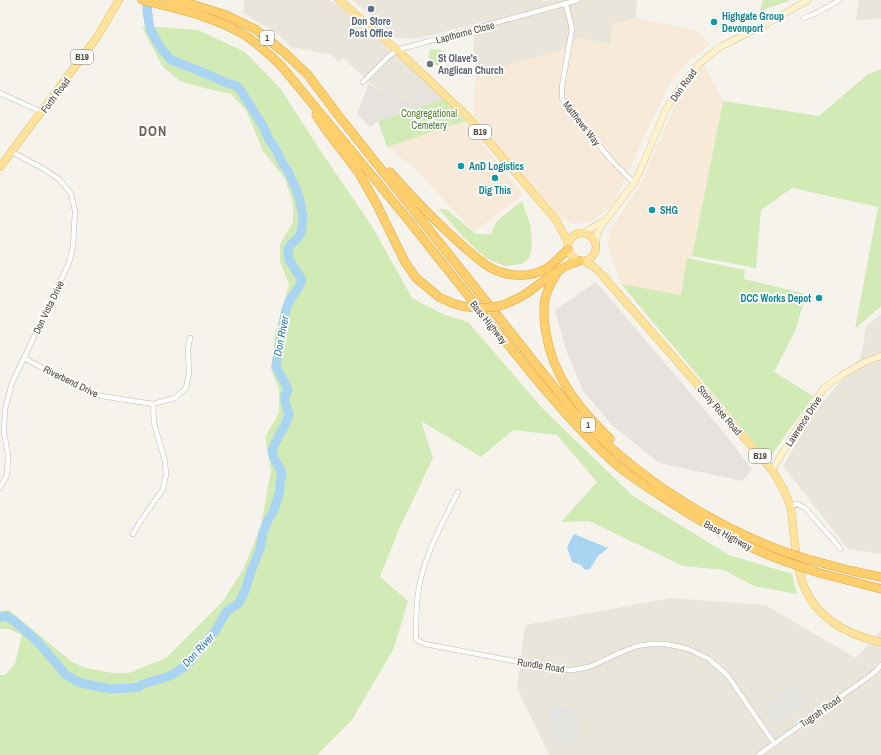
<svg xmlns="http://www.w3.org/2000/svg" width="881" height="755" font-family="'Archivo Narrow',sans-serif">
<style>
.residential{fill:#eae5da}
.commercial{fill:#f7ead8}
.industrial{fill:#e6e2dd}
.green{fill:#d2eab5}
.parking{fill:#e5e3e0}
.water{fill:#a9d4f2}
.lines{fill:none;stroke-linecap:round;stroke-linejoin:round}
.river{stroke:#a9d4f2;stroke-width:9}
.street-casing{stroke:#c2bbae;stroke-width:5.5}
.secondary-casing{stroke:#d6c79b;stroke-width:7}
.primary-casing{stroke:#e6c16a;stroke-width:8}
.highway-casing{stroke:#e0a43c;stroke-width:9}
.street{stroke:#fff;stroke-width:4.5}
.secondary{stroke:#fff3cd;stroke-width:6}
.primary{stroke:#ffe39c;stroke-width:7}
.highway{stroke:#ffcf6e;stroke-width:8}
.highway-bridge-casing{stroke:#e0a43c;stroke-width:9;stroke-linecap:butt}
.highway-bridge{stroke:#ffcf6e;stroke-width:8}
.service-dot{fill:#5c6f8a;stroke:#fff;stroke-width:1.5}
.culture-dot{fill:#0f9aa8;stroke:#fff;stroke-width:1.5}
.worship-dot{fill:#6b7280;stroke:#fff;stroke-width:1.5}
.labels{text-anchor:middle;stroke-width:3.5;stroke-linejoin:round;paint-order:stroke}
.shield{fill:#fff;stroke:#817c74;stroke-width:1}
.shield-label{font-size:9px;font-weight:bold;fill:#4b4439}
.culture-label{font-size:10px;font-weight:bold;fill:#0d838f;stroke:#fff;text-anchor:start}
.service-label{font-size:10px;font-weight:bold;fill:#4e5e75;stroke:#fff}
.street-label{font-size:10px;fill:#4b4439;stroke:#fff}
.worship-label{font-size:10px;font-weight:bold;fill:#5b616d;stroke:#fff;text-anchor:start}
.park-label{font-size:10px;fill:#4a7f2a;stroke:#fff}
.water-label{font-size:11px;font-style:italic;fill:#2e7ab2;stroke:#fff}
.district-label{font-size:14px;font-weight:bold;letter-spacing:1px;fill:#6e6250;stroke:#fff}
</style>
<rect width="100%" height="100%" fill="#f6f3ec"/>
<g class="residential">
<polygon points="245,0 329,0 338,5 425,81 406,103 393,92 389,83 380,92 343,58 339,62 330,54 291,47 279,35 243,13"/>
<polygon points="353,0 542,0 543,2 550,0 637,0 635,18 614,24 610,44 577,38 564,49 475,75 473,25 414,39 396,38"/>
<polygon points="859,0 881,0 881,19 856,20"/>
<polygon points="881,314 881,554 848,549 783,466 817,409 861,357 866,327"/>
<polygon points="671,598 765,605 856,658 881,630 881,755 549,755 517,688 525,625"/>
</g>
<g class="commercial">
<polygon points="635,18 695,30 710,45 690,59 671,81 651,122 615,202 593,221 573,224 557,215 474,121 475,75 564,49 577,38 610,44 614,24"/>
<polygon points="704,65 723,101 692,256 687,258 681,296 621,284 608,247 610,230 640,185 675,105 691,79"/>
<polygon points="465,121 523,195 474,232 414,168 387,147"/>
</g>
<g class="industrial">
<polygon points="425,81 443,99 378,121 370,127 357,114 369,83 380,92 389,82 396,88 393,92 406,102"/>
<polygon points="596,282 720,428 752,469 742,481 659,463 611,424 584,392 567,353 555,310"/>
</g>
<g class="green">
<polygon points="763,0 788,0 788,1 760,11"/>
<polygon points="142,27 160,27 198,30 245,52 280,88 318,147 373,228 412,298 445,315 468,322 544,410 633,496 729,555 792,574 797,594 754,586 724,570 683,566 589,521 561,522 597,482 557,435 513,430 481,457 421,421 433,458 399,529 380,577 408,601 394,648 352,720 317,755 0,755 0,675 5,675 15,664 22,635 9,629 0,629 0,611 9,610 72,662 86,668 113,673 129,673 166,658 222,602 243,570 261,526 271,470 265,437 279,413 279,389 271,369 275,333 289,284 280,262 280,244 293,222 293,203 285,179 263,151 246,110 231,94 208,89 180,81 162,66"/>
<polygon points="430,49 442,50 440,65 435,65 435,63 429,62 429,60"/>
<polygon points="881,69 881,306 855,329 878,207 792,188 761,210 756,268 692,256 723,101 819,116 867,75"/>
<polygon points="443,99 465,121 387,147 378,121"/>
<polygon points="522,201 530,224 532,242 530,257 522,264 504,266 486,258 464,238 439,209 446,209 465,225 476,234 491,234 497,221"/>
<polygon points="687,258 745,270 744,279 806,294 796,329 774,372 813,396 771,456 766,457 621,284 681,295"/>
</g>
<g class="parking">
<polygon points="794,686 807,704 780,722 775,723 771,720 764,706"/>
<polygon points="554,706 563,706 574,712 580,742 554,745 548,707"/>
</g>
<g class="water">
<polygon points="142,0 152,3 152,18 149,24 143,17"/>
<polygon points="574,534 608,548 598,556 590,569 585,570 581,565 572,562 567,547"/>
</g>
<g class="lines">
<path class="river" d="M0,617L6,616L13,620L38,642L66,675L80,683L111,689L130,688L139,687L143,684L170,676L178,671L188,664L216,630L227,611L239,603L246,588L251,571L260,549L263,532L269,518L273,513L280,491V483L282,475L281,471L274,458L272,452L274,445L285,425L289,415L285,401V395L288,391C285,380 279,375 276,366L286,309L291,298L299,287L302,280L289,260L288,254V249L291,244L297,239L301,233L303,218L300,200L296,189L288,171L283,164L274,146L269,140L263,126L241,91L237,86L227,83L197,70L171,60L161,48L151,31L149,24L148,14"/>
<g class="street-casing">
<g id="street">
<polyline points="566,4 572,29 562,86 562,98 567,108 613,162 634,183"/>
<path d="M804,18C816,14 828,7 839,0"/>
<polyline points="363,82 388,57 397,50 578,0"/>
<polyline points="0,93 42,112"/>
<polyline points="24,358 82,389 101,396 153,404 175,398 186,388 189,373 188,349 190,338"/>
<polyline points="0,488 7,475 8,455 4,432 5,409 12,383 69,263 73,247 75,211 71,194 60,180 44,169 12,152"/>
<path d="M458,492C442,524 422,559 418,594C416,609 416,625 416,640L425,644L561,670H573L589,667L624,651L637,646L651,644H664L676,646L688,649L709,659L728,676L774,743"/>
<polyline points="790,506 797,504 805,508 841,549"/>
<polyline points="133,534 140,522 163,489 166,475 165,461 154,423 153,404"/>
<polyline points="758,755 867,678 876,671 881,665"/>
</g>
</g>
<g class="secondary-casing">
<g id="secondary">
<polyline points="583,233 602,222"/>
<polyline points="596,244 597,235 600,228 634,183 643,164 666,109 683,83 699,64 712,53 722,46 770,22 808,0"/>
<polyline points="772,470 810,408 825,387 842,375 865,362 881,356"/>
</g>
</g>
<g class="primary-casing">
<g id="primary">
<polyline points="339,0 397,50 467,116 556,220 568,242"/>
<polyline points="0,167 97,37 119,0"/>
<circle cx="582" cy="247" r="14"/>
<path d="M584,261L594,267L602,275L772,470C779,481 786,492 790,505C793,518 793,532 795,545C797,560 799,576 805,589C819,620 849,635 880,642"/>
</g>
</g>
<g class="highway-casing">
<g id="highway">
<path d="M142,0C177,9 214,16 246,36C259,45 272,56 283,68C331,127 381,185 428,245C458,283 488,320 518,357C547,393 577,429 611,460C625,473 642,484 658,494C697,520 739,545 784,561"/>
<path d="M170,0L194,5L226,15L255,29L269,40L286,54L308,75L338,115L551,383C559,393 567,404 576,414C635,476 708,524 788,553"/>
<polyline points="316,115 326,130 359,173 377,205 405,262 416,278 439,297 452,303"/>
<path d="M390,172C410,195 431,217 454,238C464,247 475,257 486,265C504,277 529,279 547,268C555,263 561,256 568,249"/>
<path d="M558,271C553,280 547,289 545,299C543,310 544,322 546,333C553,377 579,408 610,439"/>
<path d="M499,306C509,303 518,299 527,293C544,281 560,266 580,261"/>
<polyline points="807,559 852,571 881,577"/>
<polyline points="816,572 881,589"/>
</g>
</g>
<use href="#street" class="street"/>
<use href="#secondary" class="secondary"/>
<use href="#primary" class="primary"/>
<use href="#highway" class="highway"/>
<g class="highway-bridge-casing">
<g id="highway-bridge">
<path d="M452,303C469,309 481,309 499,306"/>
<polyline points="788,553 807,559"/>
<polyline points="784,561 816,572"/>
</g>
</g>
<use href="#highway-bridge" class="highway-bridge"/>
</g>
<circle class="service-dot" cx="371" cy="9" r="4"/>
<g class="culture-dot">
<circle cx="714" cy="22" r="4"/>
<circle cx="461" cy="166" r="4"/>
<circle cx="495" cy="178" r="4"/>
<circle cx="652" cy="210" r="4"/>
<circle cx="819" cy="298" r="4"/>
</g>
<circle class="worship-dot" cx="430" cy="64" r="4"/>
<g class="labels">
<g class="shield">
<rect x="260" y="31" width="14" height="14" rx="3"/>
<rect x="71" y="50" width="22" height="14" rx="3"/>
<rect x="469" y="125" width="22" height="14" rx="3"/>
<rect x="581" y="418" width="14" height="14" rx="3"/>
<rect x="749" y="449" width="22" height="14" rx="3"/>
</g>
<g class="shield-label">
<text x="267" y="41">1</text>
<text x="82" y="60">B19</text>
<text x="480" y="135">B19</text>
<text x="588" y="428">1</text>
<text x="760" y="459">B19</text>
</g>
<g class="culture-label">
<text x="722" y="20">Highgate Group<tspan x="722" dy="12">Devonport</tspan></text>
<text x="469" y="170">AnD Logistics</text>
<text x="495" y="194" text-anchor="middle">Dig This</text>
<text x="660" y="214">SHG</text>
<text x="811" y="302" text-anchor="end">DCC Works Depot</text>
</g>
<g class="service-label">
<text x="371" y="25">Don Store<tspan x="371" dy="12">Post Office</tspan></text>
</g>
<g class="street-label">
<text transform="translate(465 32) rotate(-15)" y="4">Lapthorne Close</text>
<text transform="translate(683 85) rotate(-54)" y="4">Don Road</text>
<text transform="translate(55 95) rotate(-53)" y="4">Forth Road</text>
<text transform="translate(582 123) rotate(52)" y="4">Matthews Way</text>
<text transform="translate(48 307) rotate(-64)" y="4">Don Vista Drive</text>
<text transform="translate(489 322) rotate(51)" y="4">Bass Highway</text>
<text transform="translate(71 381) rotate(26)" y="4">Riverbend Drive</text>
<text transform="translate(720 410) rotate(49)" y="4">Stony Rise Road</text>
<text transform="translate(803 421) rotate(-57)" y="4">Lawrence Drive</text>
<text transform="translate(728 535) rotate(28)" y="4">Bass Highway</text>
<text transform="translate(541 665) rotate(9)" y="4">Rundle Road</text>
<text transform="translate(820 711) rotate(-35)" y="4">Tugrah Road</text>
</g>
<g class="worship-label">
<text x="438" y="62">St Olave's<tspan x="438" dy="12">Anglican Church</tspan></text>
</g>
<g class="park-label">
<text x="429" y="117">Congregational<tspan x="429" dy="12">Cemetery</tspan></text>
</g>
<g class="water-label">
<text transform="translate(281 336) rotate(-79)" y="4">Don River</text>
<text transform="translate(198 650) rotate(-47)" y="4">Don River</text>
</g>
<g class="district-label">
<text x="153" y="136">DON</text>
</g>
</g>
</svg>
